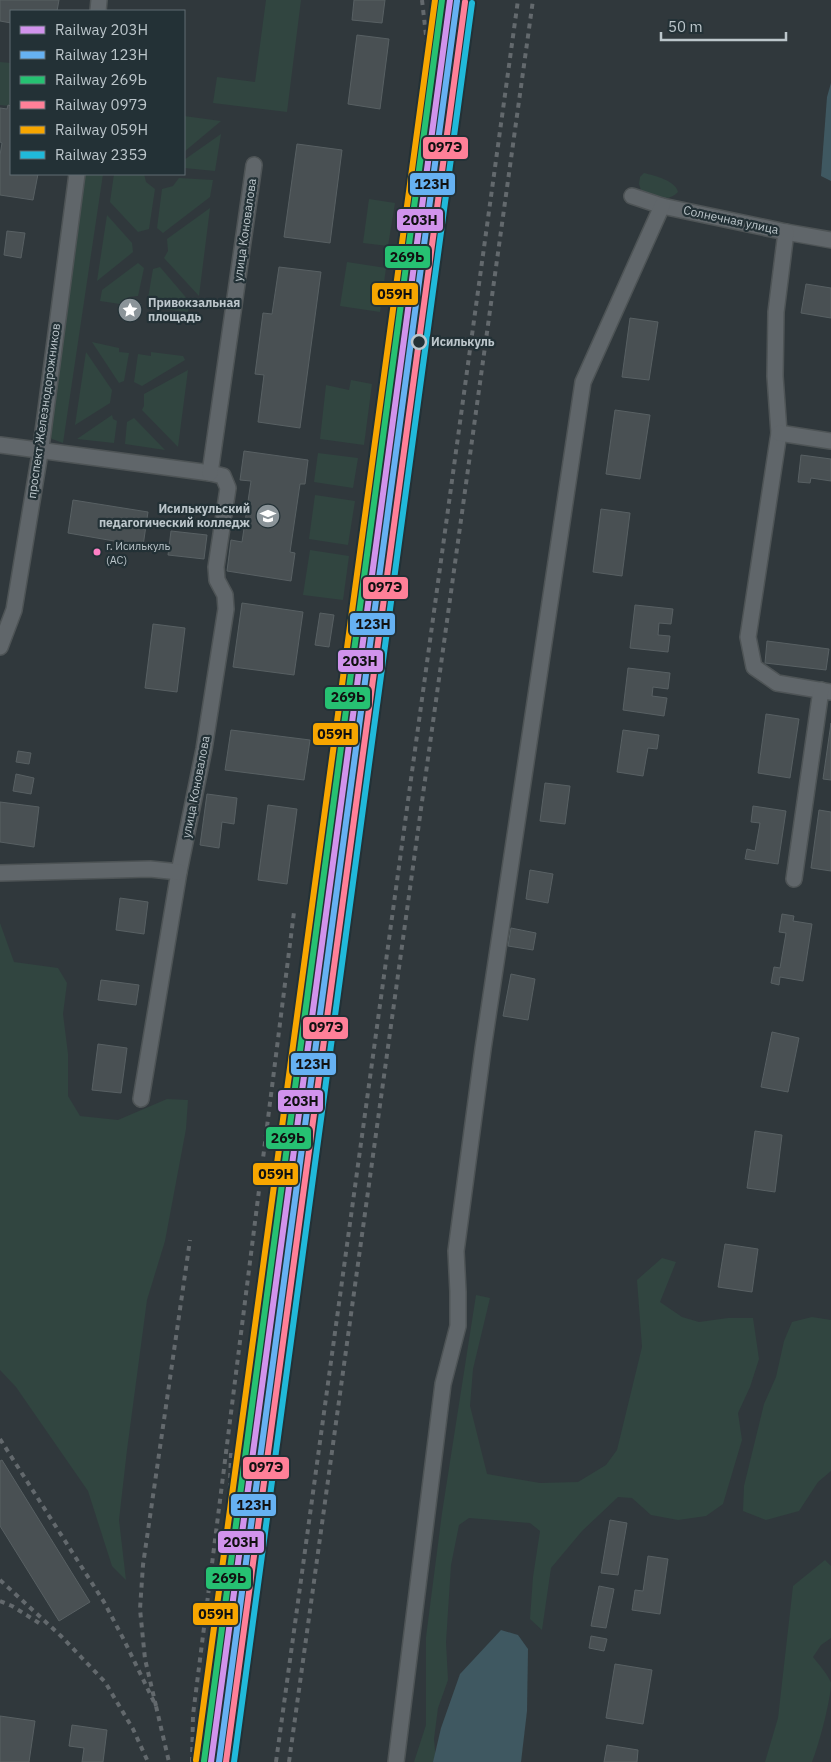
<svg xmlns="http://www.w3.org/2000/svg" width="831" height="1762" font-family="'IBM Plex Sans',sans-serif">
<style>
.green{fill:#314540}
.water{fill:#3f5861}
.building{fill:#495053;stroke:#586063}
.lines{fill:none;stroke-linecap:round;stroke-linejoin:round}
.street-casing{stroke:#4e5456;stroke-width:18}
.street{stroke:#60666a;stroke-width:15}
.rail{stroke:#63696d;stroke-width:4;stroke-dasharray:5 5;stroke-linecap:butt}
.rail-1-casing{stroke:#233136;stroke-width:10}
.rail-2-casing{stroke:#233136;stroke-width:10}
.rail-3-casing{stroke:#233136;stroke-width:10}
.rail-4-casing{stroke:#233136;stroke-width:10}
.rail-5-casing{stroke:#233136;stroke-width:10}
.rail-6-casing{stroke:#233136;stroke-width:10}
.rail-1{stroke:#d193ec;stroke-width:6}
.rail-2{stroke:#66b1f2;stroke-width:6}
.rail-3{stroke:#26c172;stroke-width:6}
.rail-4{stroke:#ff8098;stroke-width:6}
.rail-5{stroke:#f7a600;stroke-width:6}
.rail-6{stroke:#20b9da;stroke-width:6}
.stop-dot{fill:#233136;stroke:#bcc6cb;stroke-width:2.5}
.bus-dot{fill:#ff80c5;stroke:#233136;stroke-width:2}
.labels{text-anchor:middle;stroke-width:4.5;stroke-linejoin:round;paint-order:stroke}
.bus-label{font-size:11px;fill:#bcc6cb;stroke:#233136;text-anchor:start}
.street-label{font-size:12px;fill:#bcc6cb;stroke:#233136}
.poi-label{font-size:12px;font-weight:bold;fill:#bcc6cb;stroke:#233136;text-anchor:start}
.stop-label{font-size:12px;font-weight:bold;fill:#bcc6cb;stroke:#233136;text-anchor:start}
.line-badge{stroke:#233136;stroke-width:2}
.pale-badge-label{font-size:14px;text-anchor:middle;font-weight:bold;fill:#111}
</style>
<rect width="100%" height="100%" fill="#30383c"/>
<g class="green">
<polygon points="266,0 301,0 287,112 213,103 217,77 255,82"/>
<polygon points="0,62 11,63 11,106 0,105"/>
<polygon points="184,116 221,121 184,152"/>
<polygon points="221,134 215,171 184,168 184,160"/>
<path d="M644,173C655,176 675,180 678,192C667,204 654,195 641,190L639,184L640,177Z"/>
<polygon points="84,174 103,174 63,443 52,439 47,431"/>
<polygon points="114,174 144,174 146,182 155,189 149,229 138,232 110,202"/>
<polygon points="179,178 213,180 210,197 163,233 157,228 162,189 173,186"/>
<polygon points="369,199 395,203 388,246 363,243"/>
<polygon points="210,208 199,296 164,258 168,251 167,239"/>
<polygon points="107,215 132,243 133,252 97,281"/>
<polygon points="347,262 386,268 380,312 340,306"/>
<polygon points="138,263 144,268 138,296 129,297 120,304 100,301 102,290"/>
<polygon points="160,267 189,301 188,312 162,309 148,298 153,269"/>
<polygon points="92,342 119,348 119,352 129,353 124,381 119,383"/>
<polygon points="86,352 112,390 110,403 75,425"/>
<polygon points="151,352 183,356 185,360 142,386 134,382 138,354 151,356"/>
<polygon points="188,370 178,447 142,410 144,406 144,394"/>
<polygon points="351,380 372,384 364,445 320,439 326,385 349,390"/>
<polygon points="112,415 113,419 117,421 114,443 77,439"/>
<polygon points="134,418 165,450 125,444 127,422"/>
<polygon points="318,453 358,458 353,488 314,482"/>
<polygon points="315,495 355,501 348,545 309,539"/>
<polygon points="310,550 349,556 343,600 303,595"/>
<polygon points="0,923 14,962 58,968 67,983 63,1014 68,1054 68,1096 80,1116 118,1120 167,1099 188,1100 186,1129 165,1241 147,1300 127,1450 119,1520 126,1580 112,1566 88,1491 16,1387 0,1370"/>
<polygon points="662,1258 676,1262 660,1302 682,1317 699,1322 728,1318 753,1318 759,1359 750,1387 738,1413 742,1440 723,1504 706,1516 678,1520 651,1515 632,1498 618,1497 582,1531 551,1568 542,1630 530,1619 533,1577 540,1531 530,1523 469,1518 459,1525 451,1565 446,1642 448,1680 438,1708 434,1739 436,1762 414,1762 426,1725 426,1637 442,1513 476,1295 490,1298 473,1369 470,1406 487,1474 540,1483 578,1482 606,1465 617,1450 642,1347 637,1280"/>
<polygon points="812,1317 831,1320 831,1471 818,1482 799,1511 766,1520 743,1511 744,1486 764,1404 776,1377 784,1341 792,1322"/>
<path d="M825,1560L831,1566V1638L821,1645L813,1657C819,1665 827,1673 831,1683C831,1699 819,1745 812,1762H765L778,1718L793,1586Z"/>
</g>
<g class="water">
<polygon points="831,83 831,181 821,176 827,97"/>
<polygon points="501,1630 518,1635 528,1649 527,1711 521,1762 433,1762 441,1728 460,1674"/>
</g>
<g class="building">
<polygon points="0,0 59,0 57,11 11,11 11,23 0,21"/>
<polygon points="354,0 385,0 382,23 352,20"/>
<polygon points="357,35 389,39 380,109 348,104"/>
<polygon points="8,105 11,106 11,174 38,174 33,200 0,195 0,155 2,143 0,142 0,108 7,109"/>
<polygon points="297,144 342,150 330,243 284,237"/>
<polygon points="7,231 25,233 21,258 4,255"/>
<polygon points="279,267 321,272 300,428 258,422 264,375 255,374 263,313 272,314"/>
<polygon points="806,284 831,288 831,318 801,313"/>
<polygon points="630,318 658,322 649,380 622,377"/>
<polygon points="615,410 650,415 640,479 606,474"/>
<polygon points="244,451 308,460 305,484 300,484 290,552 295,553 291,581 227,571 231,540 242,542 251,481 240,480"/>
<polygon points="801,455 831,459 831,481 811,478 810,483 798,482"/>
<polygon points="73,500 148,512 143,546 68,533"/>
<polygon points="601,509 630,513 622,576 593,572"/>
<polygon points="171,531 207,535 204,559 168,555"/>
<polygon points="242,603 303,612 294,675 233,667"/>
<polygon points="635,605 673,609 671,624 659,623 658,635 670,636 668,652 630,648"/>
<polygon points="320,613 334,615 329,647 315,645"/>
<polygon points="153,624 185,628 177,692 145,688"/>
<polygon points="767,641 829,649 826,670 765,663"/>
<polygon points="628,668 670,673 668,689 653,687 652,696 667,698 664,716 623,710"/>
<polygon points="766,714 799,719 790,778 758,773"/>
<polygon points="831,723 831,780 823,779"/>
<polygon points="231,730 310,740 304,780 225,770"/>
<polygon points="623,730 659,735 657,749 648,748 643,776 617,772"/>
<polygon points="18,751 31,753 29,764 16,762"/>
<polygon points="16,774 34,778 31,794 13,791"/>
<polygon points="545,783 570,786 565,824 540,821"/>
<polygon points="207,794 237,798 234,824 222,822 219,848 200,845"/>
<polygon points="0,802 39,807 34,847 0,842"/>
<polygon points="268,805 297,809 287,884 258,880"/>
<polygon points="753,806 786,811 778,864 745,859 747,849 755,851 760,823 751,822"/>
<polygon points="819,810 831,812 831,871 811,868"/>
<polygon points="530,870 553,874 548,903 526,899"/>
<polygon points="120,898 148,902 144,934 116,930"/>
<polygon points="782,914 794,916 793,921 812,924 803,981 780,977 779,985 771,983 774,967 780,968 786,933 779,932"/>
<polygon points="511,928 536,933 533,950 508,946"/>
<polygon points="511,974 535,979 528,1020 503,1016"/>
<polygon points="101,980 139,985 136,1005 98,1000"/>
<polygon points="772,1032 799,1038 788,1092 761,1087"/>
<polygon points="98,1044 127,1048 121,1093 92,1090"/>
<polygon points="755,1131 782,1135 775,1192 747,1188"/>
<polygon points="725,1244 758,1249 752,1292 718,1287"/>
<polygon points="2,1460 90,1602 59,1621 0,1526 0,1461"/>
<polygon points="610,1520 627,1523 618,1575 601,1573"/>
<polygon points="648,1556 668,1559 660,1614 632,1610 635,1590 643,1591"/>
<polygon points="599,1586 614,1589 606,1628 591,1626"/>
<polygon points="591,1636 607,1639 604,1651 589,1648"/>
<polygon points="615,1664 652,1670 643,1724 606,1718"/>
<polygon points="0,1716 35,1721 29,1762 0,1762"/>
<polygon points="72,1725 107,1730 103,1762 82,1762 84,1748 69,1746"/>
<polygon points="607,1745 638,1750 637,1762 604,1762"/>
</g>
<g class="lines">
<g class="street-casing">
<g id="street">
<polyline points="98,11 99,0"/>
<polyline points="632,196 662,206 786,232 831,240"/>
<polyline points="786,232 776,312 775,376 779,433 748,637 754,667 777,683 831,692"/>
<polyline points="779,433 831,441"/>
<polyline points="0,445 210,473 223,476 228,488 216,567 217,580 225,595 226,609 204,749 179,872 141,1099"/>
<polyline points="210,473 254,165"/>
<polyline points="0,647 14,610 41,447 77,174"/>
<polyline points="0,873 150,869 179,872"/>
<polyline points="794,879 821,690"/>
<polyline points="396,1762 443,1384 458,1326 458,1292 456,1251 483,1049 583,382 662,206"/>
</g>
</g>
<use href="#street" class="street"/>
<g class="rail">
<polyline points="422,0 428,53 430,102 429,159"/>
<polyline points="0,1439 104,1602 124,1640 156,1706 169,1762"/>
<polyline points="228,1548 231,1453"/>
<polyline points="0,1580 61,1636 105,1682 133,1729 148,1762"/>
<polyline points="0,1601 12,1606 39,1623"/>
<polyline points="156,1706 145,1659 140,1609 143,1565 190,1240"/>
<polyline points="214,1732 219,1617"/>
<polyline points="192,1762 193,1715 294,912"/>
<polyline points="223,1762 466,0"/>
<polyline points="276,1762 518,0"/>
<polyline points="289,1762 533,0"/>
</g>
<g class="rail-1-casing">
<polyline id="rail-1" points="211,1762 450,0"/>
</g>
<g class="rail-2-casing">
<polyline id="rail-2" points="219,1762 457,1"/>
</g>
<g class="rail-3-casing">
<polyline id="rail-3" points="204,1761 442,0"/>
</g>
<g class="rail-4-casing">
<polyline id="rail-4" points="226,1762 465,2"/>
</g>
<g class="rail-5-casing">
<polyline id="rail-5" points="196,1760 435,0"/>
</g>
<g class="rail-6-casing">
<polyline id="rail-6" points="234,1762 472,3"/>
</g>
<use href="#rail-1" class="rail-1"/>
<use href="#rail-2" class="rail-2"/>
<use href="#rail-3" class="rail-3"/>
<use href="#rail-4" class="rail-4"/>
<use href="#rail-5" class="rail-5"/>
<use href="#rail-6" class="rail-6"/>
</g>
<defs>
<g id="sight-disc" transform="scale(1.25)"><circle r="9.5" fill="#8b9499" stroke="#233136"/><path d="M0-6L1.8-2.2L6-1.7L2.9 1.2L3.7 5.4L0 3.3L-3.7 5.4L-2.9 1.2L-6-1.7L-1.8-2.2Z" fill="#fff"/></g>
<g id="university-disc" transform="scale(1.25)"><circle r="9.5" fill="#8b9499" stroke="#233136"/><path d="M0-5L7-2L0 1L-7-2ZM-4 1L0 2.5L4 1V4Q0 6-4 4Z" fill="#fff"/></g>
</defs>
<g fill-rule="evenodd">
<use href="#sight-disc" x="130" y="310"/>
<use href="#university-disc" x="268" y="516"/>
</g>
<circle class="stop-dot" cx="419" cy="342" r="7"/>
<circle class="bus-dot" cx="97" cy="552" r="4.5"/>
<g class="labels">
<g class="bus-label">
<text x="106" y="550">г. Исилькуль<tspan x="106" dy="14">(АС)</tspan></text>
</g>
<g class="street-label">
<text transform="translate(731 220) rotate(12)" y="4">Солнечная улица</text>
<text transform="translate(245 230) rotate(-82)" y="4">улица Коновалова</text>
<text transform="translate(44 411) rotate(-82)" y="4">проспект Железнодорожников</text>
<text transform="translate(196 787) rotate(-79)" y="4">улица Коновалова</text>
</g>
<g class="poi-label">
<text x="148" y="307">Привокзальная<tspan x="148" dy="14">площадь</tspan></text>
<text x="250" y="513" text-anchor="end">Исилькульский<tspan x="250" dy="14">педагогический колледж</tspan></text>
</g>
<g class="stop-label">
<text x="431" y="346">Исилькуль</text>
</g>
</g>
<g class="line-badge">
<rect x="422" y="136" width="47" height="24" rx="5" fill="#ff8098"/>
<rect x="409" y="172" width="47" height="24" rx="5" fill="#66b1f2"/>
<rect x="396" y="208" width="48" height="24" rx="5" fill="#d193ec"/>
<rect x="384" y="245" width="47" height="24" rx="5" fill="#26c172"/>
<rect x="371" y="282" width="48" height="24" rx="5" fill="#f7a600"/>
<rect x="362" y="576" width="47" height="24" rx="5" fill="#ff8098"/>
<rect x="349" y="612" width="47" height="24" rx="5" fill="#66b1f2"/>
<rect x="337" y="649" width="47" height="24" rx="5" fill="#d193ec"/>
<rect x="324" y="686" width="47" height="24" rx="5" fill="#26c172"/>
<rect x="312" y="722" width="47" height="24" rx="5" fill="#f7a600"/>
<rect x="302" y="1016" width="47" height="24" rx="5" fill="#ff8098"/>
<rect x="290" y="1052" width="47" height="24" rx="5" fill="#66b1f2"/>
<rect x="277" y="1089" width="47" height="24" rx="5" fill="#d193ec"/>
<rect x="265" y="1126" width="47" height="24" rx="5" fill="#26c172"/>
<rect x="252" y="1162" width="47" height="24" rx="5" fill="#f7a600"/>
<rect x="242" y="1456" width="48" height="24" rx="5" fill="#ff8098"/>
<rect x="230" y="1493" width="47" height="24" rx="5" fill="#66b1f2"/>
<rect x="217" y="1530" width="48" height="24" rx="5" fill="#d193ec"/>
<rect x="205" y="1566" width="47" height="24" rx="5" fill="#26c172"/>
<rect x="192" y="1602" width="47" height="24" rx="5" fill="#f7a600"/>
</g>
<g class="pale-badge-label">
<text x="445" y="152">097Э</text>
<text x="432" y="189">123Н</text>
<text x="420" y="225">203Н</text>
<text x="407" y="262">269Ь</text>
<text x="395" y="299">059Н</text>
<text x="385" y="592">097Э</text>
<text x="373" y="629">123Н</text>
<text x="360" y="666">203Н</text>
<text x="348" y="702">269Ь</text>
<text x="335" y="739">059Н</text>
<text x="326" y="1032">097Э</text>
<text x="313" y="1069">123Н</text>
<text x="301" y="1106">203Н</text>
<text x="288" y="1143">269Ь</text>
<text x="276" y="1179">059Н</text>
<text x="266" y="1472">097Э</text>
<text x="254" y="1510">123Н</text>
<text x="241" y="1547">203Н</text>
<text x="229" y="1583">269Ь</text>
<text x="216" y="1619">059Н</text>
</g>
<rect x="10" y="10" width="175" height="165" fill="#233136" stroke="#606d72"/>
<rect x="20" y="26" width="25" height="8" fill="#d193ec" stroke="#606d72"/>
<text x="55" y="35" font-size="15" fill="#bcc6cb">Railway 203Н</text>
<rect x="20" y="51" width="25" height="8" fill="#66b1f2" stroke="#606d72"/>
<text x="55" y="60" font-size="15" fill="#bcc6cb">Railway 123Н</text>
<rect x="20" y="76" width="25" height="8" fill="#26c172" stroke="#606d72"/>
<text x="55" y="85" font-size="15" fill="#bcc6cb">Railway 269Ь</text>
<rect x="20" y="101" width="25" height="8" fill="#ff8098" stroke="#606d72"/>
<text x="55" y="110" font-size="15" fill="#bcc6cb">Railway 097Э</text>
<rect x="20" y="126" width="25" height="8" fill="#f7a600" stroke="#606d72"/>
<text x="55" y="135" font-size="15" fill="#bcc6cb">Railway 059Н</text>
<rect x="20" y="151" width="25" height="8" fill="#20b9da" stroke="#606d72"/>
<text x="55" y="160" font-size="15" fill="#bcc6cb">Railway 235Э</text>
<path d="M661 32v8h125v-8" fill="none" stroke="#bcc6cb" stroke-width="2.5"/>
<text x="668" y="32" font-size="15" fill="#bcc6cb" stroke="#233136" stroke-width="4" paint-order="stroke">50 m</text>
</svg>
